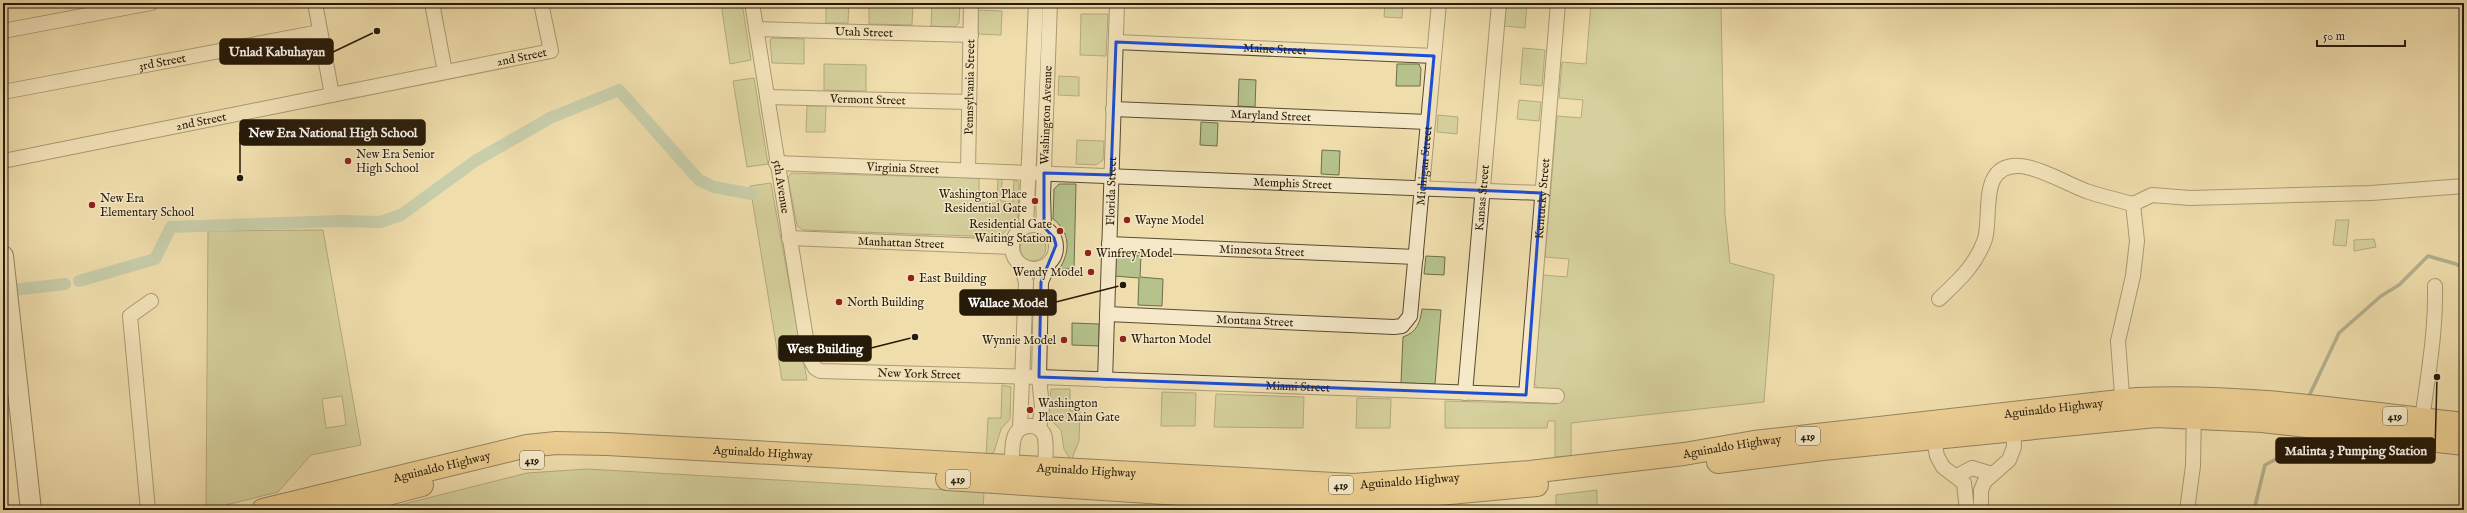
<svg xmlns="http://www.w3.org/2000/svg" width="2467" height="513" font-family="'IM FELL English',serif">
<style>
.green{fill:#b5c28c;stroke:#6e6e4a;fill-rule:evenodd}
.lines{fill:none;stroke-linecap:round;stroke-linejoin:round}
.stream{stroke:#6c7b69;stroke-width:3.5}
.canal{stroke:#9abca9;stroke-width:12}
.street-casing{stroke:#584b32;stroke-width:16}
.secondary-casing{stroke:#261a09;stroke-width:22}
.primary-casing{stroke:#261a09;stroke-width:24}
.street{stroke:#f5e9c9;stroke-width:14}
.secondary{stroke:#f5e9c9;stroke-width:20}
.primary{stroke:#e8be76;stroke-width:22}
.marked{fill:none;stroke:#1d4ed8;stroke-width:3;stroke-linejoin:round}
.poi-dot{fill:#8f2418;stroke:#f5e9c9;stroke-width:1.5}
.labels{text-anchor:middle;stroke-width:3;stroke-linejoin:round;paint-order:stroke}
.shield{fill:#f5e9c9;stroke:#645843;stroke-width:1}
.shield-label{font-size:11px;font-weight:bold;fill:#261a09}
.street-label{font-size:12px;fill:#261a09;stroke:#f5e9c9}
.poi-label{font-size:12px;fill:#261a09;stroke:#f5e9c9;text-anchor:start}
.leader{fill:none;stroke:#261a09;stroke-width:1.5}
.callout-dot{fill:#261a09;stroke:#f5e9c9;stroke-width:1.5}
.callout{fill:#261a09;stroke:#261a09;stroke-width:1.5}
.callout-label{font-size:13px;text-anchor:middle;font-weight:bold;fill:#fff}
</style>
<rect width="100%" height="100%" fill="#efddac"/>
<filter id="stains"><feTurbulence type="fractalNoise" baseFrequency=".005" numOctaves="4"/><feColorMatrix values="0 0 0 0 .2 0 0 0 0 .09 0 0 0 0 .02 0 0 0 .5 -.17"/></filter>
<radialGradient id="worn" r=".72"><stop offset=".6" stop-color="#630" stop-opacity="0"/><stop offset="1" stop-color="#630" stop-opacity=".3"/></radialGradient>
<g class="green">
<polygon points="721,3 742,3 751,60 730,64"/>
<polygon points="826,3 849,3 848,23 826,23"/>
<polygon points="869,3 913,3 912,25 869,24"/>
<polygon points="932,3 960,3 959,23 955,27 931,26"/>
<polygon points="1385,3 1403,3 1402,18 1384,17"/>
<polygon points="1507,3 1527,3 1525,28 1504,26"/>
<polygon points="1591,3 1721,3 1725,214 1730,263 1774,275 1764,402 1571,423 1571,456 1555,457 1555,421 1548,421 1547,428 1445,428 1445,401 1556,404 1557,389 1539,388 1534,384 1543,275 1567,277 1569,259 1545,257 1557,116 1581,118 1583,100 1559,98 1562,62 1586,64"/>
<polygon points="978,10 1002,11 1001,35 978,34"/>
<polygon points="1081,14 1108,14 1106,56 1080,55"/>
<polygon points="772,38 804,39 804,64 772,63 770,40"/>
<polygon points="1523,48 1545,50 1542,86 1520,84"/>
<polygon points="824,64 866,65 866,91 824,90"/>
<polygon points="1397,64 1419,64 1421,69 1420,86 1396,86"/>
<polygon points="1059,76 1079,77 1079,96 1058,95"/>
<polygon points="754,78 768,164 747,167 733,81"/>
<polygon points="1239,79 1256,80 1255,107 1238,106"/>
<polygon points="1519,100 1541,102 1539,121 1517,119"/>
<polygon points="807,106 826,106 825,132 806,132"/>
<polygon points="1438,115 1458,117 1457,134 1437,132"/>
<polygon points="1201,122 1218,123 1217,146 1200,145"/>
<polygon points="1077,140 1104,141 1103,160 1096,165 1076,164"/>
<polygon points="1322,150 1340,151 1339,175 1321,174"/>
<polygon points="791,173 979,178 979,203 997,203 998,179 1002,179 1001,201 1013,202 1014,179 1019,183 1018,217 1000,237 803,230 797,226 788,178"/>
<polygon points="771,183 774,201 807,380 782,380 750,186"/>
<path d="M1059,184H1076L1074,269H1059C1071,252 1070,231 1053,219L1054,189Z"/>
<polygon points="2336,220 2349,220 2346,246 2333,245"/>
<path d="M323,230L361,445L311,455L278,492L206,510L208,231ZM342,396L346,425L326,428L322,399Z"/>
<circle cx="1033" cy="248" r="13"/>
<polygon points="2374,239 2376,247 2354,251 2354,240"/>
<polygon points="1120,255 1141,256 1140,277 1163,279 1162,306 1138,305 1139,278 1114,276 1114,261"/>
<polygon points="1426,256 1445,257 1444,275 1424,274"/>
<path d="M1422,309L1441,310L1435,384L1401,383L1403,337C1417,332 1420,323 1422,309Z"/>
<polygon points="1072,323 1099,324 1099,346 1072,345"/>
<polygon points="1002,385 1011,387 1010,419 1001,429 994,452 986,456 988,418 1001,418"/>
<polygon points="1051,389 1070,389 1070,411 1080,411 1079,441 1071,461 1064,449 1061,430 1048,417"/>
<polygon points="1162,392 1196,393 1195,426 1161,426"/>
<polygon points="1216,394 1304,397 1303,428 1214,427"/>
<polygon points="1357,398 1391,399 1390,428 1356,428"/>
<polygon points="587,469 984,492 983,510 392,510 392,507 527,473"/>
<polygon points="1597,490 1597,510 1556,510 1556,495"/>
<polygon points="1172,505 1239,510 1170,510"/>
</g>
<g class="lines">
<g class="stream">
<polyline points="2310,394 2339,333 2381,296 2399,285 2428,256 2456,264 2464,269"/>
<polyline points="2254,510 2265,465 2282,456 2301,438"/>
</g>
<g class="canal">
<polyline points="79,281 155,259 171,227 342,221 380,222 401,215 475,161 550,118 619,90 699,180 714,187 752,194"/>
<polyline points="13,290 65,284"/>
</g>
<g class="street-casing">
<g id="street">
<polyline points="315,3 332,95"/>
<polyline points="432,3 445,72"/>
<path id="s1" d="M752,3L809,357L815,368L820,371L1039,377L1557,396"/>
<path id="s2" d="M756,29L971,35"/>
<polyline points="3,31 151,3"/>
<path id="s3" d="M1116,42L1434,56"/>
<path id="s4" d="M3,92L320,32"/>
<path id="s5" d="M767,97L969,102"/>
<path id="s6" d="M1113,109L1428,122"/>
<path id="s7" d="M3,161L551,51L541,3"/>
<path id="s8" d="M776,163L1541,193"/>
<path id="s9" d="M968,170L971,3"/>
<circle cx="1034" cy="247" r="22"/>
<polyline points="1026,226 1036,3"/>
<path id="s10" d="M1044,227L1043,196L1050,3"/>
<path id="s11" d="M789,238L1012,247"/>
<path id="s12" d="M1109,244L1416,257"/>
<path d="M1939,299C1959,280 1976,265 1985,239C1992,216 1978,163 2020,166C2038,167 2068,184 2086,191C2101,196 2117,200 2133,204"/>
<path id="s13" d="M1107,314L1394,327L1402,326L1410,316L1439,3"/>
<path id="s14" d="M1105,380L1117,3"/>
<path id="s15" d="M1465,393L1499,3"/>
<path id="s16" d="M1526,395L1558,3"/>
<polyline points="2123,409 2118,341 2133,276 2137,241 2133,204 2152,195 2190,198 2371,193 2464,186"/>
<path d="M2422,420C2428,375 2436,332 2435,286"/>
<polyline points="1020,428 1026,282 1021,265"/>
<polyline points="1039,429 1042,407 1039,377 1041,282 1048,265"/>
<polyline points="1932,430 1937,456 1943,467 1964,483 1967,510"/>
<path d="M1012,474C1012,463 1011,449 1014,438C1018,422 1042,422 1045,438C1047,449 1045,464 1044,475"/>
<polyline points="1957,476 1972,468 1992,474"/>
<polyline points="148,510 130,316 151,301"/>
<polyline points="1981,510 1981,490 1985,481 2009,460 2014,447 2013,422"/>
<polyline points="2187,510 2193,466 2194,411"/>
</g>
</g>
<g class="secondary-casing">
<polyline id="secondary" points="3,256 31,510"/>
</g>
<g class="primary-casing">
<g id="primary">
<polyline points="1718,462 1823,449 2156,416 2262,421 2464,444"/>
<polyline points="947,479 1304,502 1353,502 1537,485"/>
<path id="s17" d="M263,510L527,446L556,443L607,444L1353,485L1530,472L1684,454L1754,442L2137,399C2247,394 2355,412 2464,424"/>
<polyline points="328,510 422,485"/>
</g>
</g>
<use href="#street" class="street"/>
<use href="#secondary" class="secondary"/>
<use href="#primary" class="primary"/>
</g>
<path d="M0 0H2467V513H0ZM1116,42L1434,56L1422,188L1541,193L1526,395L1039,377L1041,282L1056,245L1054,238L1044,227V173L1111,175Z" fill="#efddac" fill-opacity=".55" fill-rule="evenodd"/>
<path class="marked" d="M1116,42L1434,56L1422,188L1541,193L1526,395L1039,377L1041,282L1056,245L1054,238L1044,227V173L1111,175Z"/>
<g class="poi-dot">
<circle cx="348" cy="161" r="4"/>
<circle cx="1035" cy="201" r="4"/>
<circle cx="92" cy="205" r="4"/>
<circle cx="1127" cy="220" r="4"/>
<circle cx="1060" cy="231" r="4"/>
<circle cx="1088" cy="253" r="4"/>
<circle cx="1091" cy="272" r="4"/>
<circle cx="911" cy="278" r="4"/>
<circle cx="839" cy="302" r="4"/>
<circle cx="1123" cy="339" r="4"/>
<circle cx="1064" cy="340" r="4"/>
<circle cx="1030" cy="410" r="4"/>
</g>
<g class="labels">
<g class="shield">
<rect x="2383" y="407" width="24" height="18" rx="3"/>
<rect x="1796" y="427" width="24" height="18" rx="3"/>
<rect x="520" y="451" width="24" height="18" rx="3"/>
<rect x="946" y="470" width="24" height="18" rx="3"/>
<rect x="1329" y="476" width="24" height="18" rx="3"/>
</g>
<g class="shield-label">
<text x="2395" y="420">419</text>
<text x="1808" y="440">419</text>
<text x="532" y="464">419</text>
<text x="958" y="483">419</text>
<text x="1341" y="489">419</text>
</g>
<g class="street-label">
<text dy="4" stroke="none"><textPath href="#s2" startOffset="108">Utah Street</textPath></text>
<text dy="4" stroke="none"><textPath href="#s3" startOffset="159">Maine Street</textPath></text>
<text dy="4" stroke="none"><textPath href="#s7" startOffset="529">2nd Street</textPath></text>
<text dy="4" stroke="none"><textPath href="#s4" startOffset="162">3rd Street</textPath></text>
<text dy="4" stroke="none"><textPath href="#s9" startOffset="83">Pennsylvania Street</textPath></text>
<text dy="4" stroke="none"><textPath href="#s5" startOffset="101">Vermont Street</textPath></text>
<text dy="4" stroke="none"><textPath href="#s10" startOffset="112">Washington Avenue</textPath></text>
<text dy="4" stroke="none"><textPath href="#s6" startOffset="158">Maryland Street</textPath></text>
<text dy="4" stroke="none"><textPath href="#s7" startOffset="202">2nd Street</textPath></text>
<text dy="4" stroke="none"><textPath href="#s13" startOffset="459">Michigan Street</textPath></text>
<text dy="4" stroke="none"><textPath href="#s8" startOffset="127">Virginia Street</textPath></text>
<text dy="4" stroke="none"><textPath href="#s8" startOffset="517">Memphis Street</textPath></text>
<text dy="4" stroke="none"><textPath href="#s1" startOffset="186">5th Avenue</textPath></text>
<text dy="4" stroke="none"><textPath href="#s14" startOffset="189">Florida Street</textPath></text>
<text dy="4" stroke="none"><textPath href="#s15" startOffset="196">Kansas Street</textPath></text>
<text dy="4" stroke="none"><textPath href="#s16" startOffset="197">Kentucky Street</textPath></text>
<text dy="4" stroke="none"><textPath href="#s11" startOffset="112">Manhattan Street</textPath></text>
<text dy="4" stroke="none"><textPath href="#s12" startOffset="153">Minnesota Street</textPath></text>
<text dy="4" stroke="none"><textPath href="#s13" startOffset="148">Montana Street</textPath></text>
<text dy="4" stroke="none"><textPath href="#s1" startOffset="476">New York Street</textPath></text>
<text dy="4" stroke="none"><textPath href="#s1" startOffset="855">Miami Street</textPath></text>
<text dy="4" stroke="none"><textPath href="#s17" startOffset="1804">Aguinaldo Highway</textPath></text>
<text dy="4" stroke="none"><textPath href="#s17" startOffset="1480">Aguinaldo Highway</textPath></text>
<text dy="4" stroke="none"><textPath href="#s17" startOffset="508">Aguinaldo Highway</textPath></text>
<text dy="4" stroke="none"><textPath href="#s17" startOffset="184">Aguinaldo Highway</textPath></text>
<text dy="4" stroke="none"><textPath href="#s17" startOffset="832">Aguinaldo Highway</textPath></text>
<text dy="4" stroke="none"><textPath href="#s17" startOffset="1156">Aguinaldo Highway</textPath></text>
</g>
<g class="poi-label">
<text x="356" y="158">New Era Senior<tspan x="356" dy="14">High School</tspan></text>
<text x="1027" y="198" text-anchor="end">Washington Place<tspan x="1027" dy="14">Residential Gate</tspan></text>
<text x="100" y="202">New Era<tspan x="100" dy="14">Elementary School</tspan></text>
<text x="1135" y="224">Wayne Model</text>
<text x="1052" y="228" text-anchor="end">Residential Gate<tspan x="1052" dy="14">Waiting Station</tspan></text>
<text x="1096" y="257">Winfrey Model</text>
<text x="1083" y="276" text-anchor="end">Wendy Model</text>
<text x="919" y="282">East Building</text>
<text x="847" y="306">North Building</text>
<text x="1131" y="343">Wharton Model</text>
<text x="1056" y="344" text-anchor="end">Wynnie Model</text>
<text x="1038" y="407">Washington<tspan x="1038" dy="14">Place Main Gate</tspan></text>
</g>
</g>
<path class="leader" d="M377 31L333 52M240 178L240 132M1123 285L1056 302M915 337L871 348M2437 377L2435 451"/>
<g class="callout-dot">
<circle cx="377" cy="31" r="4"/>
<circle cx="240" cy="178" r="4"/>
<circle cx="1123" cy="285" r="4"/>
<circle cx="915" cy="337" r="4"/>
<circle cx="2437" cy="377" r="4"/>
</g>
<g class="callout">
<rect x="220" y="39" width="113" height="25" rx="4"/>
<rect x="240" y="120" width="185" height="25" rx="4"/>
<rect x="960" y="290" width="96" height="25" rx="4"/>
<rect x="779" y="336" width="92" height="25" rx="4"/>
<rect x="2276" y="438" width="159" height="25" rx="4"/>
</g>
<g class="callout-label">
<text x="277" y="56">Unlad Kabuhayan</text>
<text x="333" y="137">New Era National High School</text>
<text x="1008" y="307">Wallace Model</text>
<text x="825" y="353">West Building</text>
<text x="2356" y="455">Malinta 3 Pumping Station</text>
</g>
<rect width="2467" height="513" fill="none" stroke="#efddac" stroke-width="16"/>
<rect x="4" y="4" width="2459" height="505" fill="none" stroke="#261a09" stroke-width="2"/>
<rect x="8" y="8" width="2451" height="497" fill="none" stroke="#261a09"/>
<path d="M2317 40v6h88v-6" fill="none" stroke="#261a09" stroke-width="2"/>
<text x="2323" y="40" font-size="12" fill="#261a09" stroke="#f5e9c9" stroke-width="3" paint-order="stroke">50 m</text>
<rect width="100%" height="100%" filter="url(#stains)"/>
<rect width="100%" height="100%" fill="url(#worn)"/>
</svg>
